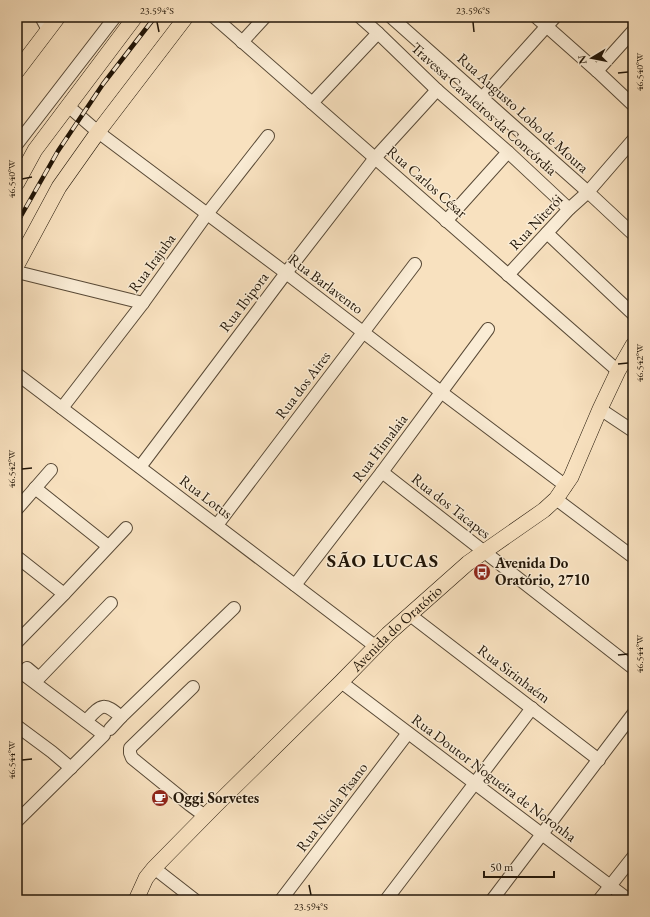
<svg xmlns="http://www.w3.org/2000/svg" width="650" height="917" font-family="'EB Garamond',serif">
<style>
.lines{fill:none;stroke-linecap:round;stroke-linejoin:round}
.minor-casing{stroke:#584936;stroke-width:14}
.major-casing{stroke:#221608;stroke-width:16}
.minor{stroke:#faecd5;stroke-width:12}
.major{stroke:#f8e1bf;stroke-width:15}
.rail-casing{stroke:#221608;stroke-width:4.5}
.rail{stroke:#faecd5;stroke-width:3;stroke-dasharray:9;stroke-linecap:butt}
.ticks{fill:none;stroke:#221608;stroke-width:1.5}
.labels{text-anchor:middle;stroke-width:3;stroke-linejoin:round;paint-order:stroke}
.street-label{font-size:15px;fill:#221608;stroke:#faecd5}
.poi-label{font-size:15px;font-weight:bold;fill:#221608;stroke:#faecd5;text-anchor:start}
.district-label{font-size:19px;font-weight:bold;letter-spacing:1px;fill:#221608;stroke:#faecd5}
.neatline{fill:none;stroke:#221608;stroke-width:1.5}
.ticks-label{font-size:10px;text-anchor:middle;fill:#221608}
</style>
<rect width="100%" height="100%" fill="#f8e1bf"/>
<filter id="stains"><feTurbulence type="fractalNoise" baseFrequency=".005" numOctaves="4"/><feColorMatrix values="0 0 0 0 .2 0 0 0 0 .09 0 0 0 0 .02 0 0 0 .5 -.17"/></filter>
<radialGradient id="worn" r=".72"><stop offset=".6" stop-color="#630" stop-opacity="0"/><stop offset="1" stop-color="#630" stop-opacity=".3"/></radialGradient>
<g class="lines">
<g class="minor-casing">
<g id="minor">
<polyline points="41,17 48,30"/>
<polyline points="214,17 618,371"/>
<polyline points="360,17 378,33 437,90 508,152 569,209"/>
<polyline points="391,17 588,192 633,234"/>
<polyline points="536,17 597,71 633,105"/>
<polyline points="242,42 265,17"/>
<polyline points="597,71 633,31"/>
<polyline points="482,98 555,17"/>
<polyline points="312,103 378,33"/>
<polyline points="68,106 98,132 286,273 441,392 566,486"/>
<polyline points="17,144 115,17"/>
<polyline points="446,221 508,152"/>
<polyline points="547,233 633,314"/>
<polyline points="17,272 143,303"/>
<polyline points="508,275 569,209 588,192 633,140"/>
<polyline points="17,374 375,646"/>
<polyline points="62,408 143,303 207,214 268,136"/>
<polyline points="600,409 633,431"/>
<polyline points="140,467 286,273 375,158 437,90"/>
<polyline points="382,472 633,668"/>
<polyline points="35,488 108,546"/>
<polyline points="556,499 633,557"/>
<polyline points="17,509 51,470"/>
<polyline points="217,525 415,264"/>
<polyline points="17,557 64,594"/>
<polyline points="295,585 382,472 488,329"/>
<polyline points="410,615 599,760"/>
<polyline points="17,642 64,594 126,528"/>
<polyline points="341,682 629,900"/>
<polyline points="193,687 130,748 130,753 132,758 190,805 205,816"/>
<polyline points="121,717 234,608"/>
<path d="M86,721C101,705 103,701 121,717L110,729"/>
<polyline points="17,726 52,752 71,768"/>
<polyline points="17,821 104,735 23,674 27,668 39,678 111,603"/>
<polyline points="154,868 195,900"/>
<polyline points="281,900 408,733"/>
<polyline points="386,900 532,708"/>
<polyline points="492,900 633,714"/>
<polyline points="599,900 633,857"/>
</g>
</g>
<g class="major-casing">
<g id="major">
<polyline points="17,71 58,17"/>
<polyline points="17,183 35,150 135,17"/>
<polyline points="17,265 59,187 98,132 186,17"/>
<path id="s1" d="M136,900L146,878L154,868L215,806L341,682L388,634L468,563L544,510L556,499L571,477L600,409L618,371L633,345"/>
</g>
</g>
<use href="#minor" class="minor"/>
<use href="#major" class="major"/>
<g class="rail-casing">
<polyline id="rail" points="17,223 58,151 103,84 155,17"/>
</g>
<use href="#rail" class="rail"/>
</g>
<path class="ticks" d="M157,22L159,32M473,22L474,32M618,73L628,72M22,179L32,177M618,364L628,363M22,469L32,468M618,655L628,654M22,760L32,759M309,885L311,895"/>
<defs>
<g id="bus-disc" transform="scale(0.9)"><circle r="9.5" fill="#8f2418" stroke="#faecd5"/><path d="M-5-6H5V4H4V6H2V4H-2V6H-4V4H-5ZM-3.5-4V0h7V-4ZM-3.5 1.2v1.5H-2V1.2ZM2 1.2v1.5H3.5V1.2Z" fill="#fff"/></g>
<g id="cafe-disc" transform="scale(0.9)"><circle r="9.5" fill="#8f2418" stroke="#faecd5"/><path d="M-5.5-4.5H6V0H3Q3 3.5 0 3.5H-2.5Q-5.5 3.5-5.5 0ZM3-3.2v2h1.7v-2ZM-6 4.5H4V6H-6Z" fill="#fff"/></g>
</defs>
<g fill-rule="evenodd">
<use href="#bus-disc" x="482" y="572"/>
<use href="#cafe-disc" x="160" y="798"/>
</g>
<g class="labels">
<g class="street-label">
<text transform="translate(484 109) rotate(42)" y="5">Travessa Cavaleiros da Concórdia</text>
<text transform="translate(523 113) rotate(42)" y="5">Rua Augusto Lobo de Moura</text>
<text transform="translate(427 182) rotate(41)" y="5">Rua Carlos César</text>
<text transform="translate(536 222) rotate(-47)" y="5">Rua Niterói</text>
<text transform="translate(152 263) rotate(-54)" y="5">Rua Irajuba</text>
<text transform="translate(326 284) rotate(37)" y="5">Rua Barlavento</text>
<text transform="translate(244 302) rotate(-53)" y="5">Rua Ibipora</text>
<text transform="translate(303 385) rotate(-53)" y="5">Rua dos Aires</text>
<text transform="translate(380 448) rotate(-53)" y="5">Rua Himalaia</text>
<text transform="translate(206 497) rotate(37)" y="5">Rua Lotus</text>
<text transform="translate(451 506) rotate(38)" y="5">Rua dos Tacapes</text>
<text dy="5" stroke="none"><textPath href="#s1" startOffset="378">Avenida do Oratório</textPath></text>
<text transform="translate(514 674) rotate(37)" y="5">Rua Sirinhaém</text>
<text transform="translate(494 778) rotate(37)" y="5">Rua Doutor Nogueira de Noronha</text>
<text transform="translate(332 807) rotate(-53)" y="5">Rua Nicola Pisano</text>
</g>
<g class="poi-label">
<text x="495" y="568">Avenida Do<tspan x="495" dy="17">Oratório, 2710</tspan></text>
<text x="173" y="803">Oggi Sorvetes</text>
</g>
<g class="district-label">
<text x="383" y="567">SÃO LUCAS</text>
</g>
</g>
<rect width="650" height="917" fill="none" stroke="#f8e1bf" stroke-width="44"/>
<g transform="translate(592 58) rotate(260)" stroke="#faecd5" stroke-width="3" paint-order="stroke">
<path d="M0-3L7 15L0 10L-7 15Z" fill="#221608"/>
<text y="-6" font-size="11" font-weight="bold" text-anchor="middle" fill="#221608">N</text>
</g>
<path d="M484 871v6h70v-6" fill="none" stroke="#221608" stroke-width="2"/>
<text x="490" y="871" font-size="12" fill="#221608" stroke="#faecd5" stroke-width="3" paint-order="stroke">50 m</text>
<rect x="22" y="22" width="606" height="873" class="neatline"/>
<g class="ticks-label">
<text x="157" y="14">23.594°S</text>
<text x="473" y="14">23.596°S</text>
<text transform="translate(639 72) rotate(-90)" y="4">46.540°W</text>
<text transform="translate(11 179) rotate(-90)" y="4">46.540°W</text>
<text transform="translate(639 363) rotate(-90)" y="4">46.542°W</text>
<text transform="translate(11 469) rotate(-90)" y="4">46.542°W</text>
<text transform="translate(639 654) rotate(-90)" y="4">46.544°W</text>
<text transform="translate(11 760) rotate(-90)" y="4">46.544°W</text>
<text x="311" y="910">23.594°S</text>
</g>
<rect width="100%" height="100%" filter="url(#stains)"/>
<rect width="100%" height="100%" fill="url(#worn)"/>
</svg>
